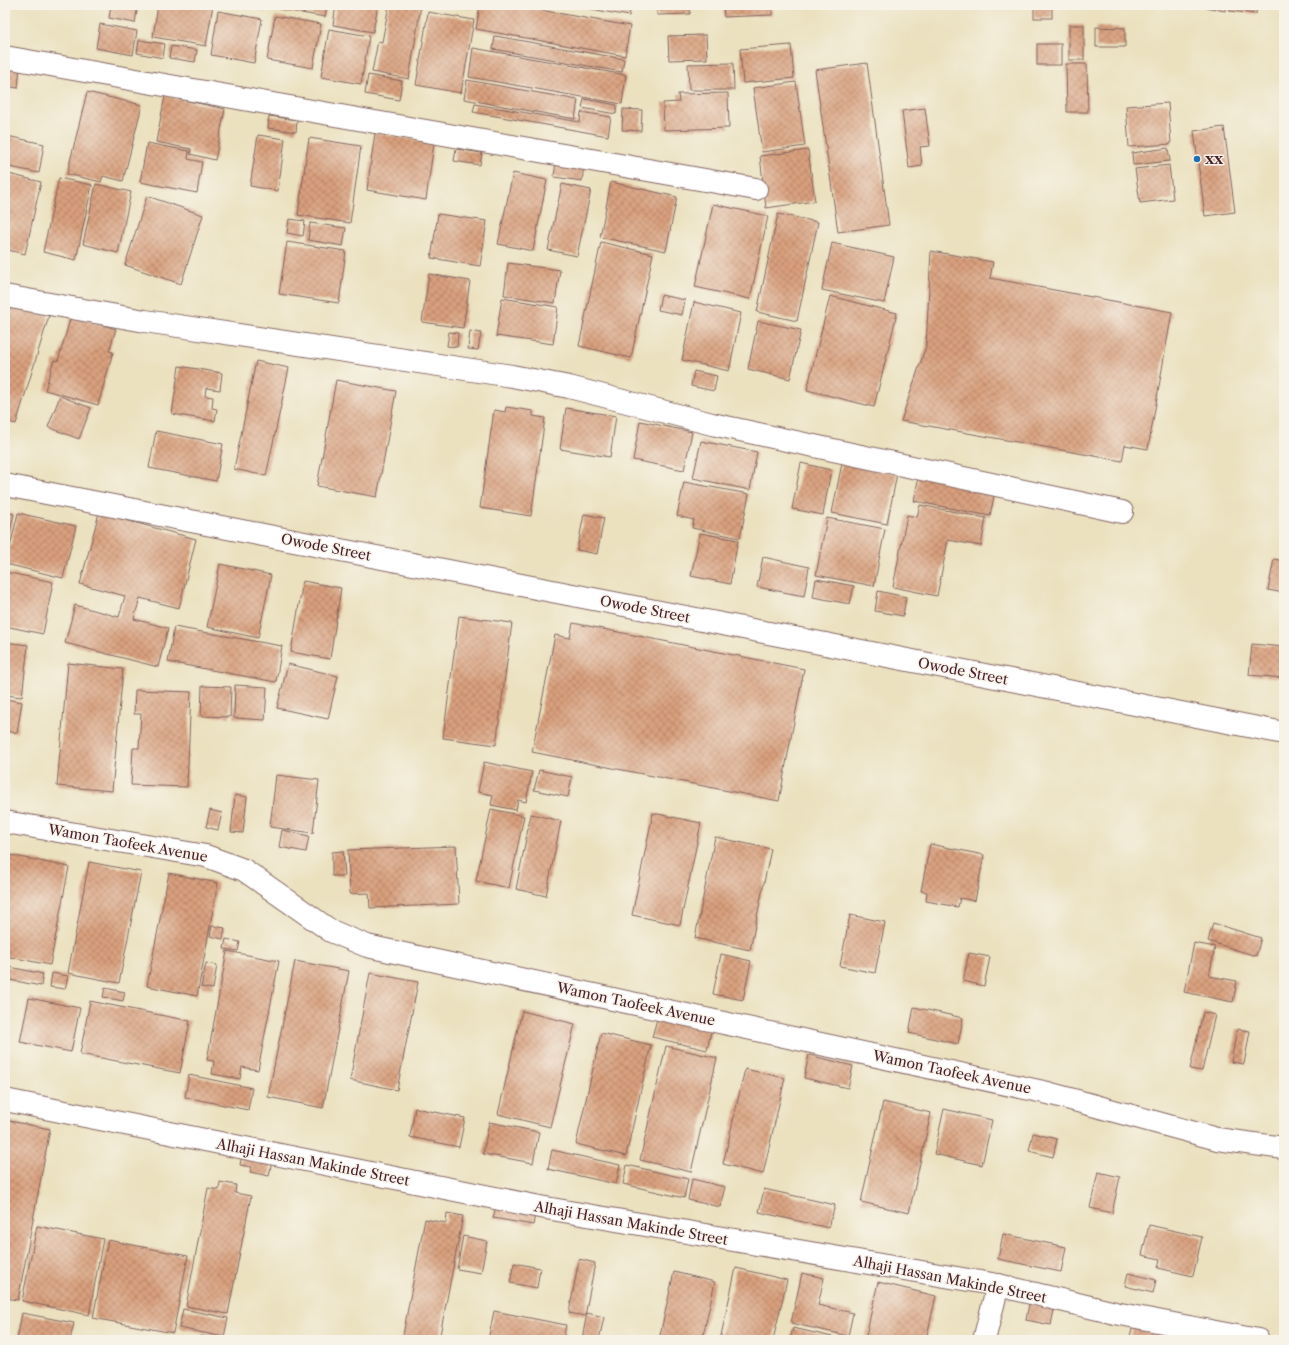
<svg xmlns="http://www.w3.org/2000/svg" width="1289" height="1345" font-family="'Libre Caslon Text',serif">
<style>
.building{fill:url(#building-cross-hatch)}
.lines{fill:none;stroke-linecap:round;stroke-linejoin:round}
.minor-casing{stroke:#82635f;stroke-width:24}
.minor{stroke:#fff;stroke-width:22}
.poi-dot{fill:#1f6fb2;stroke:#f7f3e8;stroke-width:1.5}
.labels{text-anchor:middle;stroke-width:3;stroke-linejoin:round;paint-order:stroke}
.poi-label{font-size:14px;font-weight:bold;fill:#4a1f2b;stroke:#f7f3e8;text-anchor:start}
.street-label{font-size:14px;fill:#4a1f2b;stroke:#f7f3e8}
</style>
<defs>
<pattern id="building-cross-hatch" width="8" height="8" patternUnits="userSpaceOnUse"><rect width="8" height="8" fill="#d9a07e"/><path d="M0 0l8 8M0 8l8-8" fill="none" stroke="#b28267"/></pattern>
</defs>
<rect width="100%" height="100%" fill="#f7f3e8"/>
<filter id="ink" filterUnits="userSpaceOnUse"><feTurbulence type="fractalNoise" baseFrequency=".025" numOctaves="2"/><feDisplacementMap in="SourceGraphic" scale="8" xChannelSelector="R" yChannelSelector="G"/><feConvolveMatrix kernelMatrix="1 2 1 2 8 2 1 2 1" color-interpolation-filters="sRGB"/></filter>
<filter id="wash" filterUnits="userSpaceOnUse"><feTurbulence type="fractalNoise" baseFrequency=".012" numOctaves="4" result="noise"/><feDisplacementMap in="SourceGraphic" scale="16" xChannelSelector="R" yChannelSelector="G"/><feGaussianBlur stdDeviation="0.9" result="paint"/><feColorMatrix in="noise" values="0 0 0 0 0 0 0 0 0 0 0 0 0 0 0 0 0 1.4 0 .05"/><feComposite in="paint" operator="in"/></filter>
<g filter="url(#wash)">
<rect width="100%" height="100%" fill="#ebe1bf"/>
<g id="blocks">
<g class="building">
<polygon points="111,5 138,5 135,23 109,18"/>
<polygon points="158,5 213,5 206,46 153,37"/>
<polygon points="241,5 262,5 262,9"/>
<polygon points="279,5 327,5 325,17 278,9"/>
<polygon points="336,5 378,5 373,32 333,25"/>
<polygon points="389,5 421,5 409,79 372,72 378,41 382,42"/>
<polygon points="451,5 472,5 471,9"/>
<polygon points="480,5 512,5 630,26 625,56 476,29"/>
<polygon points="569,5 631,5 629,16"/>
<polygon points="657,5 690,5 690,14 657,15"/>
<polygon points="723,5 772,5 772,15 724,17"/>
<rect x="1034" y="5" width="18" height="13"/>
<polygon points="1196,5 1226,5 1225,11"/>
<polygon points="1230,5 1257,5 1256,14 1230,11"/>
<polygon points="218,11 262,19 254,63 211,55"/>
<polygon points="428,12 474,20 461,93 416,85"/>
<polygon points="275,16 321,24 313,68 267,60"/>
<polygon points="100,24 137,31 133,55 96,48"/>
<rect x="1069" y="25" width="15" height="35"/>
<polygon points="1096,27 1125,28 1125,47 1096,47"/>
<polygon points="329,29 369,36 361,84 321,77"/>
<polygon points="706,35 707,59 669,60 668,36"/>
<polygon points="495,36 624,59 622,72 493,49"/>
<polygon points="139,40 165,44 163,58 137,53"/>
<rect x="1037" y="44" width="24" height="21"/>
<polygon points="791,45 794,78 743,83 740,49"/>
<polygon points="171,46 197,50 195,62 169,58"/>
<polygon points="473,48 626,75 622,104 469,77"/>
<polygon points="733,63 734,90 689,90 688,64"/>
<polygon points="867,63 889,225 838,232 815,70"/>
<polygon points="5,64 20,65 18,88 5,86"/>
<polygon points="1066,64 1087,64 1088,112 1067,112"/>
<polygon points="368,75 402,81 399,100 365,94"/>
<polygon points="467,80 578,100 575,119 464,99"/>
<polygon points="796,82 805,146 762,152 753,88"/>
<polygon points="87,92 142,105 123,181 103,176 101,182 67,174"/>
<polygon points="728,93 729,128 664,130 663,103 679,102 678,94"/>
<polygon points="165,96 225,109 215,160 190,154 191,149 156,142"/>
<polygon points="584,99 617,105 616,114 582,108"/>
<polygon points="1168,103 1171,144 1129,147 1126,106"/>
<polygon points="475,104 580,122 581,112 611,117 608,136 473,112"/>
<polygon points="925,108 930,146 920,147 922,166 909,168 902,111"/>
<polygon points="623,109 642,110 641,131 622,130"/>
<polygon points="269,116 297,120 296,132 268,128"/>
<polygon points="1224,127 1235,212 1205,216 1194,131"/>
<polygon points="375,133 434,143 426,200 367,190"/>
<polygon points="258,135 285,139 278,191 250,186"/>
<polygon points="7,136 44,144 39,173 5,166 5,143"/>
<polygon points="309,138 361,146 350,223 298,215"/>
<polygon points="147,143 189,151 188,159 202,162 197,193 140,182"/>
<polygon points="1168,148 1170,161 1133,165 1132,153"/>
<polygon points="456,149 482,153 480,165 454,161"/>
<polygon points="808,150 815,201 766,208 760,156"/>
<polygon points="556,162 584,166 582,181 554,177"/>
<polygon points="1169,165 1173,199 1140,203 1135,169"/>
<polygon points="5,173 41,182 25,254 8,250 9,243 5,242"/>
<polygon points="513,173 547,180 533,251 498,244"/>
<polygon points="59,178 92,185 76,260 43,252"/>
<polygon points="611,182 677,197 666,251 600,237"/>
<polygon points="96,184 131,192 118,253 83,244"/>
<polygon points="562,184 591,190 577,256 548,250"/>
<polygon points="147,196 203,215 181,284 125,265"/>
<polygon points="713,204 768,216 750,299 695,287"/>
<polygon points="438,214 487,221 480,266 431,258"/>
<polygon points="778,214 818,222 797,321 757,312"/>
<polygon points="289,219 305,221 303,236 287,233"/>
<polygon points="310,223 346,228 343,246 308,240"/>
<polygon points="287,242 346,251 339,303 279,294"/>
<polygon points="601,242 653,254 631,358 579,346"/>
<polygon points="832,243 894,257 884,303 822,290"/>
<polygon points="931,251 993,262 990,278 1172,312 1148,449 1125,445 1122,461 901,421 926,346"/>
<polygon points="508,263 560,270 555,303 504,295"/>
<polygon points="429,274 470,281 463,328 422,322"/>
<polygon points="661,295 685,300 682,315 658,310"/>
<polygon points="830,296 897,313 874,407 807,390"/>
<polygon points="502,298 558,307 553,344 496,336"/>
<polygon points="5,302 49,316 16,424 5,421"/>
<polygon points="694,302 741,313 729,371 682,360"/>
<polygon points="71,316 116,329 109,351 113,352 98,405 45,390 54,360 58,361"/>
<polygon points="758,321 801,330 790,379 748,369"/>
<polygon points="470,331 481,333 478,350 468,349"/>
<polygon points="449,332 458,333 457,347 447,346"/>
<polygon points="256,361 289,368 266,476 234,469"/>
<polygon points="179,366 222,373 220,390 206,388 205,396 213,397 212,408 217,409 215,421 172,414"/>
<polygon points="694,371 717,376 714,391 691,386"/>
<polygon points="336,380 396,391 377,497 317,486"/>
<polygon points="60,396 91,408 79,439 48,427"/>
<polygon points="506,407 533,411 533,416 545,418 531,516 480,508 494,410 505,412"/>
<polygon points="566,408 616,416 610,457 560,449"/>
<polygon points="640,421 692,432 684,470 633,460"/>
<polygon points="156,431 223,444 216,481 149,468"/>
<polygon points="701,441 757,452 750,490 693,478"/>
<polygon points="801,463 831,470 823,515 792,509"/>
<polygon points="842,463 897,474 887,524 832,513"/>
<polygon points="919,475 995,491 990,516 914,501"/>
<polygon points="684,482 749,494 740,538 692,528 694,520 677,516"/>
<polygon points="920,505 986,518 981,546 948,540 937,596 893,587 907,515 917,517"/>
<polygon points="5,512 14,514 6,549 5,549"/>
<polygon points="18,513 76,526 63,578 6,564"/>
<polygon points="99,513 196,539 179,608 140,598 134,619 168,628 158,667 65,643 75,605 119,617 125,596 80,584"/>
<polygon points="584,514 604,518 597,554 577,550"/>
<polygon points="827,518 885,529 874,586 816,575"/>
<polygon points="700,533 738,540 730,584 691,576"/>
<polygon points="763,557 809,567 804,596 757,587"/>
<polygon points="1274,559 1284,561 1284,593 1268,590"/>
<polygon points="220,564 271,575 258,638 207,627"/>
<polygon points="5,572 53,582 43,634 5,626"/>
<polygon points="816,579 854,586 850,604 813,597"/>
<polygon points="303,581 341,588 330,659 291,652"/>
<polygon points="878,591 906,597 903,616 875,611"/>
<polygon points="459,616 512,623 496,745 443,738"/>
<polygon points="573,623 804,669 779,801 532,752 555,635 570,638"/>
<polygon points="174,627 282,646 276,682 168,662"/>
<polygon points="5,642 28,645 22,697 5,695"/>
<polygon points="1252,644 1284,647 1284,678 1249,675"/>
<polygon points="68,663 123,669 112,791 57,786"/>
<polygon points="288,664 338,676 328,719 277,708"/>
<polygon points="235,685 267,687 265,720 234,718"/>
<polygon points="202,686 231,687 230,717 201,716"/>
<polygon points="135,690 191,692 187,787 131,785 133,748 139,748 141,714 134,714"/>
<polygon points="5,699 22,702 17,733 5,731"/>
<polygon points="484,762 532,772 526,802 518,800 516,810 491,805 493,795 478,792"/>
<polygon points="539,770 572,777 568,797 534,790"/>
<polygon points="276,775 319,780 313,833 270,827"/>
<polygon points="235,795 247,797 243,833 231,832"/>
<polygon points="491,809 524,816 509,888 476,881"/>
<polygon points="210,810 222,813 218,830 206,827"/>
<polygon points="653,813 701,823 680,925 632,915"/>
<polygon points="531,814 561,821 546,896 516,889"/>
<polygon points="282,830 309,836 306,852 279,847"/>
<polygon points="715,837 771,849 750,950 695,938"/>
<polygon points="930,844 984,855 975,901 960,898 958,907 926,901 927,892 921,891"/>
<polygon points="456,846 459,904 370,908 369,893 350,894 348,850"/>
<polygon points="343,851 345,876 332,876 332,852"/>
<polygon points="10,855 69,867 50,965 5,956 5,883"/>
<polygon points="89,862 141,872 119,983 68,973"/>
<polygon points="169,873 218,883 197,996 147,986"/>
<polygon points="850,915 885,922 875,973 840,966"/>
<polygon points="1213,923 1261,938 1256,956 1208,941"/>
<polygon points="212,926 225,928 223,939 210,936"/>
<polygon points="226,939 240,942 238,951 224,949"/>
<polygon points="1194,943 1215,947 1209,976 1237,981 1233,1002 1184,992"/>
<polygon points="227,951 279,961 258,1070 242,1067 240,1079 212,1074 214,1061 207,1060"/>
<polygon points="969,953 990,957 984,986 963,981"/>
<polygon points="721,954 751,961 743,1000 713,994"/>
<polygon points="295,961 349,971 323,1108 268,1097"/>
<polygon points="206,963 217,965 213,989 201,987"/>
<polygon points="5,966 43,974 41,986 5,979"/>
<polygon points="52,973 68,976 65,989 50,987"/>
<polygon points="370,973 418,982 397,1090 350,1080"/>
<polygon points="105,988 125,992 123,1001 103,997"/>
<polygon points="29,998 80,1008 71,1052 20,1042"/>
<polygon points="90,1001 190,1021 180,1073 80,1054"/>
<polygon points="914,1007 963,1018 958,1044 909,1033"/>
<polygon points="522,1011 575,1024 550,1127 498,1114"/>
<polygon points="1203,1012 1215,1015 1202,1071 1190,1069"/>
<polygon points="657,1019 711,1031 707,1050 652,1037"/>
<polygon points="1237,1029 1250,1031 1244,1064 1231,1062"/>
<polygon points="601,1033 651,1045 626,1156 576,1144"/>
<polygon points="666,1046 717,1058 691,1172 640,1160"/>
<polygon points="809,1055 853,1066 848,1088 804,1078"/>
<polygon points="745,1069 785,1078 763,1174 723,1164"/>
<polygon points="189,1075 252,1088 248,1110 185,1097"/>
<polygon points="883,1102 931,1113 909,1213 861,1202"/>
<polygon points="415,1108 465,1118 459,1147 410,1137"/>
<polygon points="944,1109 992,1120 982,1165 934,1154"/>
<polygon points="5,1120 50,1129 18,1300 5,1298"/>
<polygon points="489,1122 539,1132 533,1163 483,1154"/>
<polygon points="1033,1133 1057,1139 1053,1157 1029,1151"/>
<polygon points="243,1150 273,1156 269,1176 250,1172 252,1167 240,1165"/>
<polygon points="552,1150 620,1165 616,1184 548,1169"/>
<polygon points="627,1165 688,1179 684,1198 623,1184"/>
<polygon points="1098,1172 1120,1177 1112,1213 1090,1208"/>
<polygon points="692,1179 725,1187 720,1207 688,1200"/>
<polygon points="220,1182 236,1185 235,1193 251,1196 228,1314 186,1306 208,1188 219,1190"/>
<polygon points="764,1189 835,1205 829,1228 759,1212"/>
<polygon points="497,1202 536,1209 533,1225 493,1218"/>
<polygon points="447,1213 463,1216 439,1340 402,1340 425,1219 446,1223"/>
<polygon points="1149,1225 1202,1237 1193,1276 1158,1268 1160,1259 1142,1255"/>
<polygon points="37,1226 103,1239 89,1315 22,1301"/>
<polygon points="1003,1234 1066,1247 1061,1272 998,1259"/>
<polygon points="463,1236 487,1241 481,1273 457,1269"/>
<polygon points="108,1240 188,1256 173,1333 93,1318"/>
<polygon points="579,1259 595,1263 585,1316 569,1313"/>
<polygon points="514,1263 540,1268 537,1288 510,1283"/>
<polygon points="736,1268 787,1280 773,1340 720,1340"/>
<polygon points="674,1272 715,1282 702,1340 659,1340"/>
<polygon points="802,1273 824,1278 818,1305 853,1313 848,1336 791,1323"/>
<polygon points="1128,1273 1156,1280 1153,1293 1125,1286"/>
<polygon points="878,1282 936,1296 926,1340 865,1340"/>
<polygon points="1029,1304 1054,1310 1051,1325 1026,1320"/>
<polygon points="183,1309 228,1318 224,1337 179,1328"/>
<polygon points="494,1311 566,1325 563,1340 488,1340"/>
<polygon points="22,1313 74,1323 70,1340 17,1340"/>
<polygon points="587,1313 604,1317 599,1340 582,1339"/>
<polygon points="1134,1321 1182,1332 1180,1340 1129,1340"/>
<polygon points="793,1328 837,1338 836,1340 790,1340"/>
<polygon points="200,1336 221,1339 221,1340 199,1340"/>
</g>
</g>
</g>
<g filter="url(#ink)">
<use href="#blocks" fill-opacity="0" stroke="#82635f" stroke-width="1"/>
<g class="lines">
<g class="minor-casing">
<g id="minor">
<polyline points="5,57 756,189"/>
<polyline points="5,296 145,321 512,376 569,387 712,424 1122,512"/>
<polyline points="5,485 1284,733"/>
<polyline points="5,822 206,856 244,870 331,931 367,946 1048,1093 1217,1139 1284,1148"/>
<polyline points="5,1100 540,1207 998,1285 1115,1313 1258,1340"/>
<polyline points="984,1340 998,1285"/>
</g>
</g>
<use href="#minor" class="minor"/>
</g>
</g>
<circle class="poi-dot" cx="1197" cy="159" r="4"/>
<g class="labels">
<g class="poi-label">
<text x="1205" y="164">xx</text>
</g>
<g class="street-label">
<text transform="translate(326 547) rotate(11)" y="5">Owode Street</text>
<text transform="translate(645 609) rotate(11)" y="5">Owode Street</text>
<text transform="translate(963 671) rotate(11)" y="5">Owode Street</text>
<text transform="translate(128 843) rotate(10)" y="5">Wamon Taofeek Avenue</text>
<text transform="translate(636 1004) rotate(12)" y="5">Wamon Taofeek Avenue</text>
<text transform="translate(952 1072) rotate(12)" y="5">Wamon Taofeek Avenue</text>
<text transform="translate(313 1162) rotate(11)" y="5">Alhaji Hassan Makinde Street</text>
<text transform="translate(631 1223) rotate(10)" y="5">Alhaji Hassan Makinde Street</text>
<text transform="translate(950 1279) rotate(11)" y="5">Alhaji Hassan Makinde Street</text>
</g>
</g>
<rect width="1289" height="1345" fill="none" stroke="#f7f3e8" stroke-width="20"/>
</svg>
